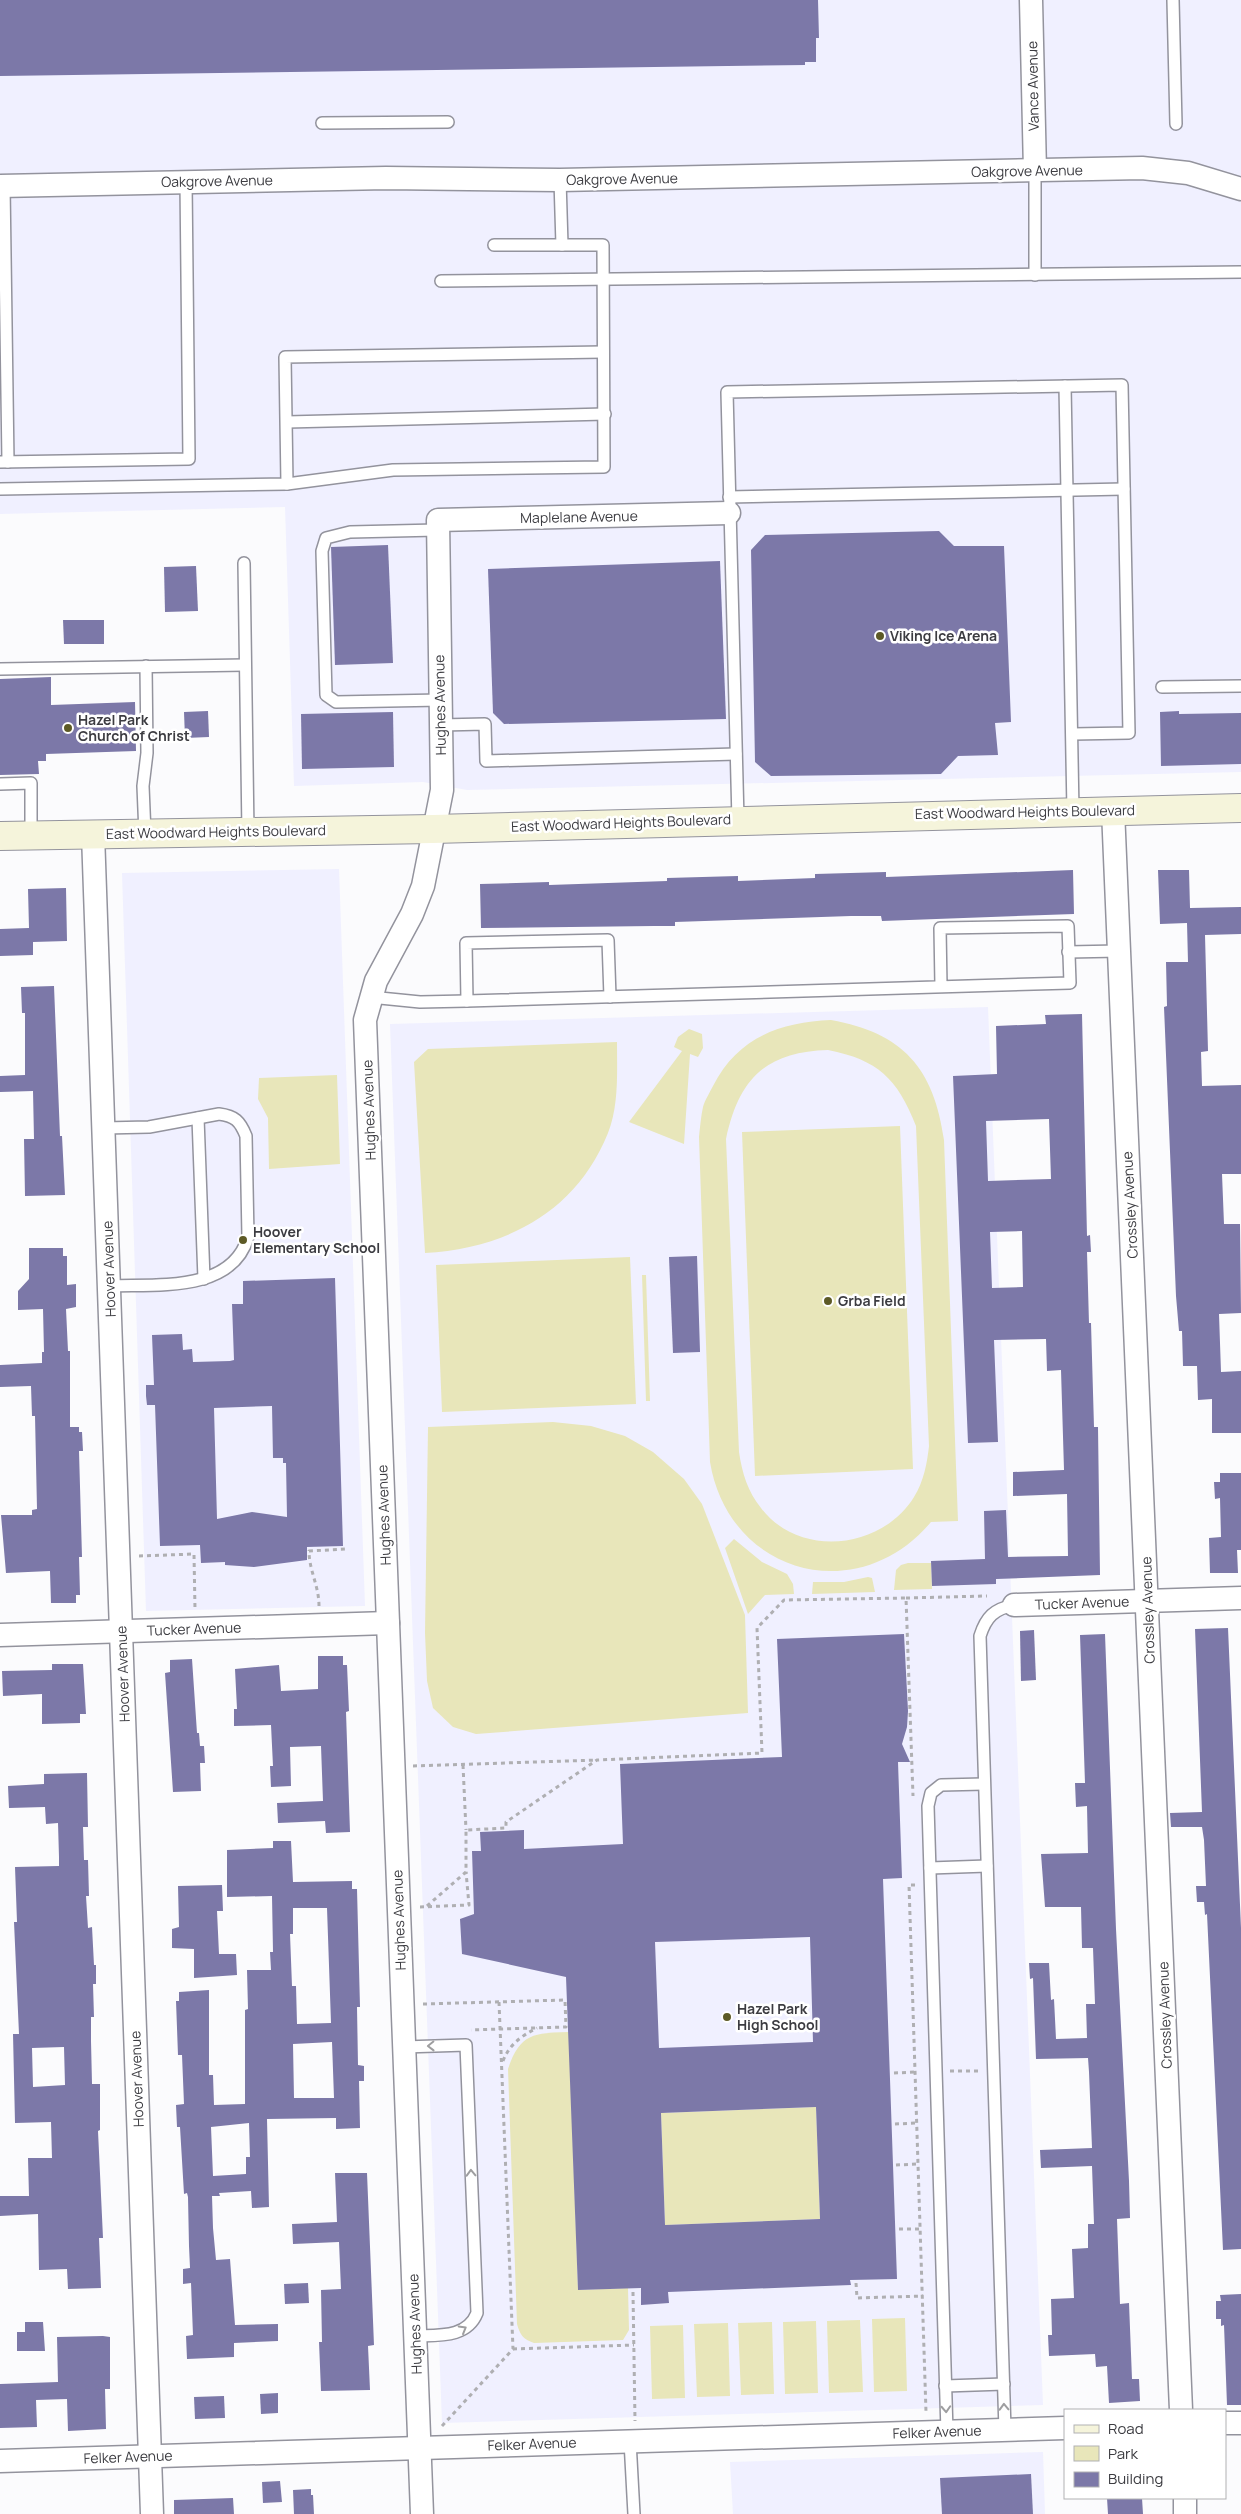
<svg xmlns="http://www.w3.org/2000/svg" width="1241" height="2514" font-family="Manrope,sans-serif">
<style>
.built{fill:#f0f0ff}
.green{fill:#e8e6ba;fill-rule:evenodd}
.building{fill:#7c78a8;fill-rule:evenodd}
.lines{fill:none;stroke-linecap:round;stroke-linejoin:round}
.lane-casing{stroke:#93939d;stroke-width:14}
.street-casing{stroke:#93939d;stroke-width:25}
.secondary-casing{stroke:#93939d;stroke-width:30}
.path{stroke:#afafb2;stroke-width:3;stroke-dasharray:4 4;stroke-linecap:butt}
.lane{stroke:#fff;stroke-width:11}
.street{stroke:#fff;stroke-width:22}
.secondary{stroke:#f5f4db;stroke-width:28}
.oneway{stroke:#9e9ea0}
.poi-dot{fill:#5d5a26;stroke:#fff;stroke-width:2}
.labels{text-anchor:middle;stroke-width:5;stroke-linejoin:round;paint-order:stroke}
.street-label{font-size:14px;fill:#3c3c41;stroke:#fff}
.poi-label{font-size:14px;font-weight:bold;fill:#3c3c41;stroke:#fff;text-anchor:start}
</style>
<rect width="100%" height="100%" fill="#fbfbfd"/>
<g class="built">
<polygon points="0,0 1241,0 1241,772 467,790 423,782 294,786 285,507 0,514"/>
<polygon points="339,869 365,1606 146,1611 122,873"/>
<polygon points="988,1007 1043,2405 442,2423 390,1024"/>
<polygon points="1043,2452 1045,2514 733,2514 730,2462"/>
</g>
<g class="green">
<path d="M831,1020C903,1033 934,1068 944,1140L958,1521L931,1522C858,1609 729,1575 710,1462L699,1137C700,1127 701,1116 703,1107C705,1100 710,1092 713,1086C737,1038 780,1022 831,1020ZM828,1050C878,1060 897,1078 916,1126L929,1446C927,1463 924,1481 914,1497C882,1549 800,1559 761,1508C748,1492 742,1473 739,1452L726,1139C739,1079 765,1052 828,1050Z"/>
<polygon points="689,1029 702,1034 703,1048 698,1057 690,1054 684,1144 629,1122 682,1051 674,1047 678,1037"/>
<path d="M617,1042C617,1072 619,1105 608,1133C576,1212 507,1248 425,1253L414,1062L428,1049Z"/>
<polygon points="337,1075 340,1164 269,1169 268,1118 258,1099 259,1078"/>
<polygon points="900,1126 913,1469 755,1476 742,1132"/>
<polygon points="630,1257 636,1404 442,1412 436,1265"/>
<polygon points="642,1275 646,1275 650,1401 646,1401"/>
<polygon points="553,1422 591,1426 625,1436 653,1452 684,1479 702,1504 745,1615 748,1713 476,1734 453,1727 433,1708 427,1681 425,1633 428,1427"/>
<polygon points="734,1539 762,1562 787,1574 793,1584 794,1594 765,1595 748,1614 725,1548"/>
<polygon points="908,1563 931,1563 932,1589 894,1590 896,1570 901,1565"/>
<polygon points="868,1577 872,1578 875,1592 812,1594 813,1582 844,1582"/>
<path d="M569,2032L578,2290L628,2288L629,2330L623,2340L534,2343C523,2339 520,2335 517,2324L508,2069C520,2033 534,2033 569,2032Z"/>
<polygon points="816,2107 820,2219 665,2225 661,2113"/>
<polygon points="905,2318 907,2391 874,2392 872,2319"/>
<polygon points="860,2320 863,2392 829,2393 827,2321"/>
<polygon points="816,2321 818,2393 785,2394 783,2322"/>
<polygon points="772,2322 774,2394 741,2395 738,2323"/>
<polygon points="728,2323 730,2396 697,2397 694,2324"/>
<polygon points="683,2325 685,2398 652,2399 650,2326"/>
</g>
<g class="building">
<polygon points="0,0 818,0 819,38 816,38 816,62 805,62 805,65 0,76"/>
<polygon points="939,531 954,546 1004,546 1011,722 995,723 998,755 958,756 941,774 771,776 755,762 751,550 765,535"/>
<polygon points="388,545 393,663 335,665 331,547"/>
<polygon points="720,561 726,719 504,724 493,713 488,569"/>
<polygon points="196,566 198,611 165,612 164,567"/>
<polygon points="63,620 104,620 104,644 64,644"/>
<polygon points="51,677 51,705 135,702 136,751 46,754 46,761 38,761 39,774 0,775 0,679"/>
<polygon points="208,711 209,737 185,738 184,712"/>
<polygon points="1179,711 1179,714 1241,713 1241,764 1161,766 1160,712"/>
<polygon points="393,712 394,767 302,769 301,714"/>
<polygon points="1073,870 1074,914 882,921 881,916 851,916 675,922 675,926 654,926 481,928 480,884 549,882 549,885 667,881 667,878 738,876 738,881 815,878 815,874 886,872 886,877"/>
<polygon points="1158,870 1189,870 1190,908 1241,907 1241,934 1205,935 1208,1051 1201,1052 1202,1086 1241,1085 1241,1174 1222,1174 1224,1224 1240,1224 1241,1313 1219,1314 1221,1372 1241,1371 1241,1433 1212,1433 1212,1399 1198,1400 1197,1366 1183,1366 1182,1331 1179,1331 1176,1296 1164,1007 1167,1006 1166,962 1188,962 1187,923 1160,924"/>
<polygon points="66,888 67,941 33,942 33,955 0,956 0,929 29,928 28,889"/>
<polygon points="54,986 60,1136 62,1136 65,1195 25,1196 24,1139 34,1139 33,1091 0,1092 0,1076 25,1075 25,1013 22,1013 21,987"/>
<path d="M1082,1014L1087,1236L1090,1235L1091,1252H1087L1089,1323H1091L1094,1427H1098L1100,1575L996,1579V1584L932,1586L931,1561L985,1559L984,1511L1006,1510L1008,1557L1068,1556L1067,1494L1013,1496V1472L1064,1470L1061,1370L1047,1371L1046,1339L994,1340L998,1442L968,1443L953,1076L997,1074L996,1026L1046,1024L1045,1015ZM1049,1119L1051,1179L988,1181L986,1121ZM1022,1231L1023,1287L992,1288L990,1232Z"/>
<polygon points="29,1248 63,1248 63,1256 67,1256 67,1285 76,1284 76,1307 66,1309 68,1351 70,1351 70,1427 79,1427 79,1432 82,1432 83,1451 79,1451 82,1557 79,1557 80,1595 76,1595 76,1603 51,1603 50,1571 6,1573 1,1515 32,1515 32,1510 37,1509 35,1416 32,1416 31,1386 0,1387 0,1365 42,1363 42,1352 44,1352 43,1309 18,1310 18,1291 29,1279"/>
<polygon points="697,1256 700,1352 673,1353 669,1257"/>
<path d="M335,1278L343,1546L307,1547V1560L254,1567L225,1565V1562L201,1563L200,1545L160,1546L155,1405H147L146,1396V1385H154L152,1335L182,1334L183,1350L192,1349L193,1362L230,1361L234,1360L232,1304H243V1281ZM272,1406L273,1458H283V1463H286L287,1517L252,1512L217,1519L214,1408Z"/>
<polygon points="1220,1473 1241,1473 1241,1550 1237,1550 1238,1573 1210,1573 1209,1538 1221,1537 1220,1498 1215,1499 1214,1482 1220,1482"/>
<polygon points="1228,1628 1241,1928 1241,2249 1223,2250 1207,1914 1205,1915 1204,1902 1197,1902 1196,1886 1206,1886 1204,1840 1202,1827 1171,1827 1170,1813 1202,1812 1195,1629"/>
<polygon points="1034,1630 1036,1680 1021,1681 1020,1631"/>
<path d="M904,1634L908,1711L907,1727L902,1744L910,1762H898L902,1878L883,1879L897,2279L850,2280L851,2285L668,2292L669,2303L641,2305V2288L578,2290L566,1977L462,1954L460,1919L474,1914L472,1851H481L480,1832L524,1830V1849L623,1844L620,1764L782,1757L777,1639ZM810,1937L813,2042L659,2048L655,1942ZM816,2107L820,2219L665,2225L661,2113Z"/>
<polygon points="1105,1634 1116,1929 1129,2181 1130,2218 1117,2219 1120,2304 1129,2303 1132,2379 1139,2379 1140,2401 1109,2403 1107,2366 1096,2367 1095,2354 1049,2356 1048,2335 1052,2335 1051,2299 1074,2298 1072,2249 1088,2248 1088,2224 1094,2224 1092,2166 1041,2168 1040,2150 1092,2148 1089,2072 1088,2058 1036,2059 1033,1978 1030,1979 1029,1963 1049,1963 1051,2000 1054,1999 1056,2039 1087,2038 1086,2004 1095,2004 1093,1948 1082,1948 1081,1907 1045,1907 1041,1854 1088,1853 1087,1806 1076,1807 1075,1783 1085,1783 1080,1635"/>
<polygon points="318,1656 343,1656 343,1665 347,1665 349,1711 346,1712 350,1832 326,1833 325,1821 278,1823 277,1803 323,1801 321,1746 290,1747 291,1786 271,1787 270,1766 273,1766 271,1725 234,1726 234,1709 237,1709 235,1669 279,1665 281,1691 318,1689"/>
<polygon points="192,1659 197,1733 199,1733 200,1746 204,1746 205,1763 200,1763 201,1791 173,1792 165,1673 170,1672 170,1660"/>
<polygon points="52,1664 83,1664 86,1714 80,1714 80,1723 42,1724 42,1694 3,1696 2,1671 52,1670"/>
<path d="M87,1773L88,1827H83L84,1860H88L89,1896H86L88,1928L92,1927L94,1965H96V1984H93L94,2017H91V2041L92,2084H100V2130L98,2131L103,2238H99L101,2288L68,2289L67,2269L39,2270L38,2214L0,2216V2196H29L28,2158H52L51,2122L15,2123L13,2034H19L14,1922H17L15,1867L59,1866V1857L58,1823L46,1824L45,1807L9,1808L8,1786L44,1784V1774ZM64,2047L65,2085L33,2087L32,2048Z"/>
<path d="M273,1841H291L293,1882L352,1881V1889H357L360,2007H357L358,2065L364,2066V2081H359L360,2128L336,2129V2118L267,2119L269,2207L252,2208L251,2191L219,2193L220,2196H212L213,2228L216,2260L230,2259L235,2325L278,2324V2341L234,2343V2357L187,2359L186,2336L193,2335L191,2283L183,2284V2269L190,2268L189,2246L188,2197L187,2193L184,2194L180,2127H177L176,2105L184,2104L182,2055H178L176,2001H179V1992L209,1990V2075H213L214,2105L245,2104V2010L248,2009L247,1970H271L270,1952H273L272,1896L227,1897V1850L273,1848ZM293,1908H327L331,2023L297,2024L296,1986H292L290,1934H293ZM332,2042L334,2098H294L293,2044ZM249,2123L250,2157H246V2174L213,2176L211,2127Z"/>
<polygon points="222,1885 223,1911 217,1911 219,1954 236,1954 237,1975 194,1978 194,1949 172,1948 172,1929 179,1927 178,1886"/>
<polygon points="335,2173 367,2173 374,2345 368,2346 370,2390 321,2391 319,2342 322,2342 321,2290 341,2289 339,2242 293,2244 292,2224 337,2222"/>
<polygon points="308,2283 309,2303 285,2304 284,2284"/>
<polygon points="1241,2294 1241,2405 1227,2405 1224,2325 1221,2326 1221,2319 1216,2319 1216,2301 1221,2301 1220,2295"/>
<polygon points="25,2322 43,2322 45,2351 17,2351 17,2332 25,2332"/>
<polygon points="103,2336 110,2337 110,2389 105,2389 106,2429 68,2431 67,2399 36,2400 37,2427 0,2428 0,2384 58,2382 57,2337"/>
<polygon points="278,2393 278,2413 261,2414 260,2394"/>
<polygon points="224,2396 225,2418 195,2419 194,2397"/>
<polygon points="1031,2474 1033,2514 942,2514 940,2478"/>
<polygon points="280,2481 282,2502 263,2503 262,2482"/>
<polygon points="311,2489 311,2495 313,2495 314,2514 294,2514 293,2490"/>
<polygon points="233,2498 234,2514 174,2514 174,2500"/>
<polygon points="1107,2498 1142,2498 1143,2514 1108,2514"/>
</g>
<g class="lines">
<g class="lane-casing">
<g id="lane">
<polyline points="1173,0 1176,124"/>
<polyline points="322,123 448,122"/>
<polyline points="1035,171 1035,275"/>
<polyline points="4,186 8,462"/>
<polyline points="494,245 562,245"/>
<polyline points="441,281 1241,272"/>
<polyline points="1065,386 1073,811"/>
<polyline points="287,422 605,414"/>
<polyline points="0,462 189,459 186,182"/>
<polyline points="287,484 285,357 603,352"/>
<polyline points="0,489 287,484 393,470 604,467 603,245 562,245 560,180"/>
<polyline points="729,497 1124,489"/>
<polyline points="437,530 350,532 326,538 322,551 326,695 336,702 441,700"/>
<polyline points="244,563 248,832"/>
<polyline points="0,669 245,665"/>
<polyline points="1162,687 1241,686"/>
<polyline points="441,725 485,724 486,761 736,754"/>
<polyline points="0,784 31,783 31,835"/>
<polyline points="738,820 727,392 1122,385 1129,733 1073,734"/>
<polyline points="145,834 143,786 147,753 146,666"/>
<polyline points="1068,952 1119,951"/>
<polyline points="370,997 420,1002 467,1001 1070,983 1068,926 940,928 941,986"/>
<polyline points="467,1001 466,943 608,940 610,997"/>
<polyline points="198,1118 204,1279"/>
<path d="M104,1128L149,1127L219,1114C235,1116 240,1121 246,1136L248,1237C232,1293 156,1284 110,1286"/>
<polyline points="930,1868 987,1866"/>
<path d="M404,2047L466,2045L477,2313C467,2338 439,2335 415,2336"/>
<polyline points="945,2386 1004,2384"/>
<path d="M1005,2430L980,1636C986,1617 994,1609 1014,1605"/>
<polyline points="947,2432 928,1806 931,1793 941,1785 984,1784"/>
<polyline points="630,2441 634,2514"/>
</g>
</g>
<g class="street-casing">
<g id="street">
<polyline points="1031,0 1035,171"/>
<polyline points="0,186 386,178 560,180 1142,168 1188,173 1241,189"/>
<polyline points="1113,810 1181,2410"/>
<polyline points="93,834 152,2514"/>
<polyline points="1014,1605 1241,1598"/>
<polyline points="0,1635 388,1623"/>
<polyline points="1225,2423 1241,2423"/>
<polyline points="0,2461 1065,2428"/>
<polyline points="1185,2498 1185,2514"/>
<polyline points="422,2514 365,1020 376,981 412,914 423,886 442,790 438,520 729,513"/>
</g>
</g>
<g class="secondary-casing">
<polyline id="secondary" points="0,836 433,829 1241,808"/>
</g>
<g class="path">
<polyline points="139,1556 194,1554 195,1609"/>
<polyline points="906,1598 987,1596"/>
<path d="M319,1606C319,1586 309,1570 309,1551L347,1549"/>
<polyline points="463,1765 466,1830"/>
<polyline points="413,1766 597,1760"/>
<polyline points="915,1885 909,1885 926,2412"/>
<polyline points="427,1906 466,1872 466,1830 506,1828 506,1822 597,1760 762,1753 757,1628 784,1600 906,1598 913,1796"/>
<polyline points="420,1907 469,1905 466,1872"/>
<polyline points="423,2004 565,2000 566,2027 471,2030"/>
<path d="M503,2061C509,2045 521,2036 537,2028"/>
<polyline points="950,2071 979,2071"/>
<polyline points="894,2073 916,2072"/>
<polyline points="895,2124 917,2123"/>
<polyline points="896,2165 918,2164"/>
<polyline points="899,2229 920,2229"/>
<polyline points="856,2283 857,2298 923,2296"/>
<polyline points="633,2292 635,2421"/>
<polyline points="513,2349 634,2345"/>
<polyline points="442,2426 513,2349 499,2002"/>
</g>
<use href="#lane" class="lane"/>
<use href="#street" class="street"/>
<use href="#secondary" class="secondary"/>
</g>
<defs><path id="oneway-chevron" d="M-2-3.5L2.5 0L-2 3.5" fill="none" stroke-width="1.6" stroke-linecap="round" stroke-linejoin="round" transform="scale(1.25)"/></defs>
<g class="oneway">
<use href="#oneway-chevron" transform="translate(431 2046) rotate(179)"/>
<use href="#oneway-chevron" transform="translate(471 2173) rotate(-92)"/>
<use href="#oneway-chevron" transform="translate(463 2329) rotate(-30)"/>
<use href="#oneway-chevron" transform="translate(1004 2407) rotate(-92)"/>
<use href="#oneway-chevron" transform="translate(946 2409) rotate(87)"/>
</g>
<g class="poi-dot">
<circle cx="880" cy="636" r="5"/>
<circle cx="68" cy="728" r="5"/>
<circle cx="243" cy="1240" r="5"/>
<circle cx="828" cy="1301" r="5"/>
<circle cx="727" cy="2017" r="5"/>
</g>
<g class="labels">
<g class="street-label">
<text transform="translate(1033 86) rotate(-91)" y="5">Vance Avenue</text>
<text transform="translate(1027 171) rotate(-1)" y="5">Oakgrove Avenue</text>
<text transform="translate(622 179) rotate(-1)" y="5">Oakgrove Avenue</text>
<text transform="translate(217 181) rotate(-1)" y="5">Oakgrove Avenue</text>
<text transform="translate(579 517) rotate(-1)" y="5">Maplelane Avenue</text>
<text transform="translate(440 705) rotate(-91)" y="5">Hughes Avenue</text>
<text transform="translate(1025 812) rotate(-1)" y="5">East Woodward Heights Boulevard</text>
<text transform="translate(621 823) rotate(-2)" y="5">East Woodward Heights Boulevard</text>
<text transform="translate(216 832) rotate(-1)" y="5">East Woodward Heights Boulevard</text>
<text transform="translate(369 1110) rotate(-92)" y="5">Hughes Avenue</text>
<text transform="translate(1130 1205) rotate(-93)" y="5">Crossley Avenue</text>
<text transform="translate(109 1269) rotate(-92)" y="5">Hoover Avenue</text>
<text transform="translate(384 1515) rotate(-92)" y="5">Hughes Avenue</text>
<text transform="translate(1082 1603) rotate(-2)" y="5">Tucker Avenue</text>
<text transform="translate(1148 1610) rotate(-92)" y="5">Crossley Avenue</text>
<text transform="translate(194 1629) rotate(-2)" y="5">Tucker Avenue</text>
<text transform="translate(123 1674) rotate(-92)" y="5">Hoover Avenue</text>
<text transform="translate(399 1920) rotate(-92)" y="5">Hughes Avenue</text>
<text transform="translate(1165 2015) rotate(-92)" y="5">Crossley Avenue</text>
<text transform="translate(137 2079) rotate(-92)" y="5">Hoover Avenue</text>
<text transform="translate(415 2324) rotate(-92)" y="5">Hughes Avenue</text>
<text transform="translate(937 2432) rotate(-2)" y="5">Felker Avenue</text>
<text transform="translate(532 2444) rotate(-2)" y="5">Felker Avenue</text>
<text transform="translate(128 2457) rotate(-2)" y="5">Felker Avenue</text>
</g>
<g class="poi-label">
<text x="890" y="641">Viking Ice Arena</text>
<text x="78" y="725">Hazel Park<tspan x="78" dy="16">Church of Christ</tspan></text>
<text x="253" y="1237">Hoover<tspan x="253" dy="16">Elementary School</tspan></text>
<text x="838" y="1306">Grba Field</text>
<text x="737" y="2014">Hazel Park<tspan x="737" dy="16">High School</tspan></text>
</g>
</g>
<rect x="1064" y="2409" width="162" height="90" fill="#ffffff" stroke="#b1b1b3"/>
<rect x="1074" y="2425" width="25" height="8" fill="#f5f4db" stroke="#b1b1b3"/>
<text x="1108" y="2434" font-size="15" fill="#3c3c41">Road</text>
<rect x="1074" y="2446" width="25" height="15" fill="#e8e6ba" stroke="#b1b1b3"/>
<text x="1108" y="2459" font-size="15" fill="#3c3c41">Park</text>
<rect x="1074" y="2472" width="25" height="15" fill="#7c78a8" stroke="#b1b1b3"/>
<text x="1108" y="2484" font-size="15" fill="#3c3c41">Building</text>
</svg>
